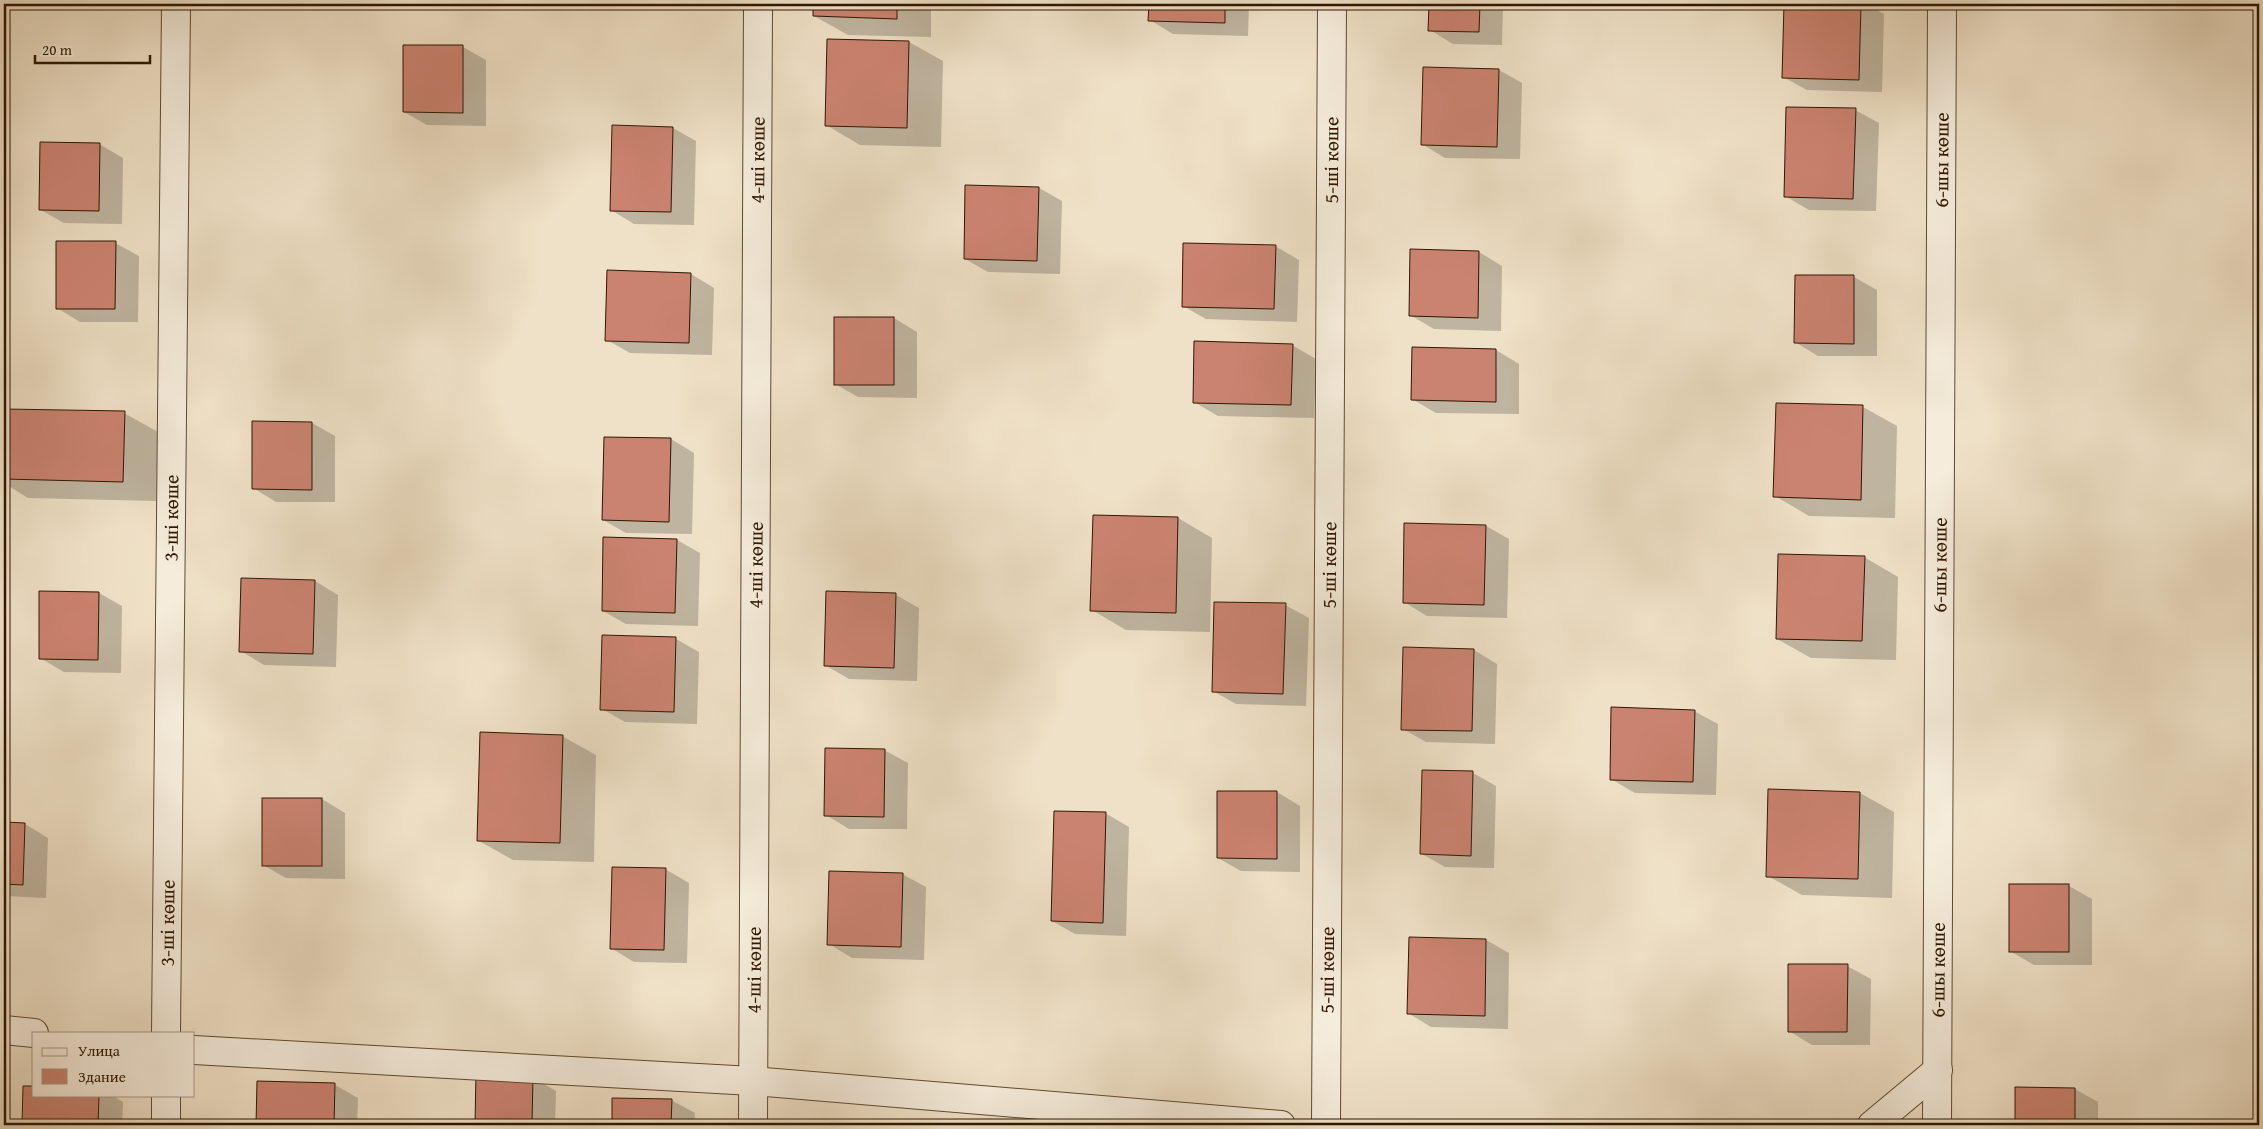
<svg xmlns="http://www.w3.org/2000/svg" width="2263" height="1129" font-family="'Gentium Book Plus',serif">
<style>
.shadow{fill:#0003}
.building{fill:#cb8371;stroke:#2f1701}
.lines{fill:none;stroke-linecap:round;stroke-linejoin:round}
.street-casing{stroke:#5f4a32;stroke-width:30}
.street{stroke:#f5ecdb;stroke-width:28}
.labels{text-anchor:middle;stroke-width:4.5;stroke-linejoin:round;paint-order:stroke}
.street-label{font-size:20px;fill:#2f1701;stroke:#f5ecdb}
</style>
<rect width="100%" height="100%" fill="#efe1c7"/>
<filter id="stains"><feTurbulence type="fractalNoise" baseFrequency=".004" numOctaves="4"/><feColorMatrix values="0 0 0 0 .2 0 0 0 0 .09 0 0 0 0 .02 0 0 0 .5 -.17"/></filter>
<radialGradient id="worn" r=".72"><stop offset=".6" stop-color="#630" stop-opacity="0"/><stop offset="1" stop-color="#630" stop-opacity=".3"/></radialGradient>
<g class="shadow">
<polygon points="814,4 931,4 931,37 848,35 814,16"/>
<polygon points="1150,4 1249,4 1248,36 1173,34 1150,20"/>
<polygon points="1430,4 1503,4 1502,45 1453,44 1430,30"/>
<polygon points="1785,4 1866,4 1884,14 1882,92 1807,90 1783,77"/>
<polygon points="909,42 943,61 941,147 860,145 826,125"/>
<polygon points="463,47 486,60 486,126 427,125 404,112"/>
<polygon points="1499,70 1522,83 1520,159 1445,158 1422,144"/>
<polygon points="1855,110 1879,123 1876,211 1809,210 1785,196"/>
<polygon points="613,126 673,128 696,141 694,225 634,224 611,210"/>
<polygon points="99,144 123,158 122,224 64,223 41,210"/>
<polygon points="1039,188 1062,201 1060,274 988,272 965,259"/>
<polygon points="115,243 139,256 138,322 80,322 57,308"/>
<polygon points="1275,246 1299,260 1297,322 1206,319 1183,306"/>
<polygon points="1479,252 1502,266 1501,331 1434,329 1410,315"/>
<polygon points="691,274 714,288 712,355 630,353 607,340"/>
<polygon points="1796,276 1854,277 1877,290 1877,356 1818,356 1795,342"/>
<polygon points="894,318 917,332 917,398 858,397 835,384"/>
<polygon points="1292,345 1316,359 1314,418 1218,416 1194,402"/>
<polygon points="1414,348 1496,350 1519,364 1519,414 1436,413 1412,399"/>
<polygon points="1863,407 1897,426 1895,518 1809,516 1775,496"/>
<polygon points="4,410 124,413 158,432 156,501 28,498 4,483"/>
<polygon points="312,423 335,436 335,502 276,502 253,488"/>
<polygon points="671,439 694,453 692,534 626,533 603,520"/>
<polygon points="1178,518 1212,538 1210,632 1126,630 1092,610"/>
<polygon points="1486,526 1509,539 1507,618 1427,616 1404,602"/>
<polygon points="677,540 700,553 698,626 626,624 603,611"/>
<polygon points="1864,557 1898,577 1896,660 1811,658 1777,639"/>
<polygon points="315,581 338,595 336,667 264,665 241,651"/>
<polygon points="99,593 122,606 121,673 64,672 40,658"/>
<polygon points="896,595 919,608 917,681 849,679 825,665"/>
<polygon points="1285,605 1309,618 1306,706 1236,704 1213,691"/>
<polygon points="676,639 699,652 697,724 625,722 602,709"/>
<polygon points="1474,650 1497,664 1495,744 1426,742 1403,729"/>
<polygon points="1694,711 1718,724 1716,795 1635,793 1611,779"/>
<polygon points="562,736 596,755 594,862 513,860 479,841"/>
<polygon points="884,750 908,763 907,829 849,829 826,815"/>
<polygon points="1473,773 1496,786 1494,868 1445,867 1422,854"/>
<polygon points="1769,791 1860,793 1894,812 1892,898 1802,895 1768,876"/>
<polygon points="1277,792 1300,806 1300,872 1241,871 1218,858"/>
<polygon points="322,799 345,813 345,879 286,878 263,865"/>
<polygon points="1105,813 1129,827 1126,936 1075,934 1052,921"/>
<polygon points="4,824 25,824 48,838 46,898 4,896"/>
<polygon points="665,869 689,883 687,963 634,962 611,948"/>
<polygon points="902,874 926,887 924,960 852,958 829,944"/>
<polygon points="2069,886 2092,899 2092,965 2034,965 2010,951"/>
<polygon points="1410,938 1486,940 1509,953 1508,1029 1431,1027 1408,1013"/>
<polygon points="1847,966 1871,979 1870,1045 1812,1045 1789,1031"/>
<polygon points="477,1076 532,1077 556,1091 555,1125 476,1125"/>
<polygon points="259,1083 335,1085 358,1098 357,1125 258,1125"/>
<polygon points="24,1087 34,1095 111,1095 123,1102 122,1125 23,1125"/>
<polygon points="2016,1088 2075,1089 2098,1102 2098,1125 2016,1125"/>
<polygon points="613,1099 671,1100 695,1113 694,1125 613,1125"/>
</g>
<g class="building">
<polygon points="813,4 897,4 897,19 813,16"/>
<polygon points="1149,4 1225,4 1225,23 1148,21"/>
<polygon points="1429,4 1480,4 1479,32 1428,31"/>
<polygon points="1784,4 1861,4 1859,80 1782,78"/>
<polygon points="827,39 909,41 907,128 825,126"/>
<polygon points="403,45 463,45 463,113 403,112"/>
<polygon points="1423,67 1499,69 1497,147 1421,145"/>
<polygon points="1786,107 1856,108 1853,199 1784,197"/>
<polygon points="612,125 673,127 671,212 610,211"/>
<polygon points="40,142 100,143 99,211 39,210"/>
<polygon points="965,185 1039,187 1037,261 964,259"/>
<polygon points="56,241 116,241 115,309 56,309"/>
<polygon points="1183,243 1276,245 1274,309 1182,307"/>
<polygon points="1410,249 1479,251 1478,318 1409,316"/>
<polygon points="607,270 691,273 689,343 605,341"/>
<polygon points="1795,275 1854,275 1854,344 1794,343"/>
<rect x="834" y="317" width="60" height="68"/>
<polygon points="1194,341 1293,344 1291,405 1193,403"/>
<polygon points="1412,347 1496,349 1496,402 1411,400"/>
<polygon points="1776,403 1863,405 1861,500 1773,497"/>
<polygon points="4,409 125,411 123,482 4,479"/>
<polygon points="252,421 312,422 312,490 252,489"/>
<polygon points="604,437 671,438 669,522 602,520"/>
<polygon points="1093,515 1178,517 1176,613 1090,611"/>
<polygon points="1404,523 1486,525 1484,605 1403,603"/>
<polygon points="603,537 677,539 675,613 602,611"/>
<polygon points="1778,554 1865,556 1862,641 1776,639"/>
<polygon points="241,578 315,580 313,654 239,652"/>
<polygon points="39,591 99,592 98,660 39,659"/>
<polygon points="826,591 896,593 894,668 824,666"/>
<polygon points="1214,602 1286,603 1283,694 1212,692"/>
<polygon points="602,635 676,637 674,712 600,710"/>
<polygon points="1403,647 1474,649 1472,731 1401,730"/>
<polygon points="1611,707 1695,710 1693,782 1610,780"/>
<polygon points="480,732 563,735 560,843 477,841"/>
<polygon points="825,748 885,749 884,817 824,816"/>
<polygon points="1422,770 1473,771 1471,856 1420,854"/>
<polygon points="1768,789 1860,792 1858,879 1766,877"/>
<polygon points="1217,791 1277,791 1277,859 1217,858"/>
<rect x="262" y="798" width="60" height="68"/>
<polygon points="1054,811 1106,812 1103,923 1051,921"/>
<polygon points="4,822 25,823 23,885 4,884"/>
<polygon points="612,867 666,868 664,950 610,949"/>
<polygon points="829,871 903,873 901,947 827,945"/>
<rect x="2009" y="884" width="60" height="68"/>
<polygon points="1409,937 1486,939 1485,1016 1407,1014"/>
<polygon points="1788,964 1848,964 1847,1032 1788,1032"/>
<polygon points="476,1074 533,1076 532,1125 475,1125"/>
<polygon points="257,1081 335,1083 334,1125 256,1125"/>
<polygon points="23,1086 34,1086 34,1095 99,1095 98,1125 22,1125"/>
<polygon points="2015,1087 2075,1088 2075,1125 2015,1125"/>
<polygon points="612,1098 672,1099 671,1125 612,1125"/>
</g>
<g class="lines">
<g class="street-casing">
<g id="street">
<polyline points="4,1030 34,1033"/>
<path id="s1" d="M166,1033L176,4"/>
<polyline points="194,1050 753,1081 1281,1125"/>
<polyline points="166,1095 166,1125"/>
<path id="s2" d="M753,1125L758,4"/>
<path id="s3" d="M1326,1125L1332,4"/>
<polyline points="1872,1125 1938,1070"/>
<path id="s4" d="M1937,1125L1942,4"/>
</g>
</g>
<use href="#street" class="street"/>
</g>
<g class="labels">
<g class="street-label">
<text dy="7" stroke="none"><textPath href="#s2" startOffset="965">4-ші көше</textPath></text>
<text dy="7" stroke="none"><textPath href="#s3" startOffset="965">5-ші көше</textPath></text>
<text dy="7" stroke="none"><textPath href="#s4" startOffset="965">6-шы көше</textPath></text>
<text dy="7" stroke="none"><textPath href="#s1" startOffset="515">3-ші көше</textPath></text>
<text dy="7" stroke="none"><textPath href="#s3" startOffset="560">5-ші көше</textPath></text>
<text dy="7" stroke="none"><textPath href="#s2" startOffset="560">4-ші көше</textPath></text>
<text dy="7" stroke="none"><textPath href="#s4" startOffset="560">6-шы көше</textPath></text>
<text dy="7" stroke="none"><textPath href="#s1" startOffset="110">3-ші көше</textPath></text>
<text dy="7" stroke="none"><textPath href="#s2" startOffset="155">4-ші көше</textPath></text>
<text dy="7" stroke="none"><textPath href="#s3" startOffset="155">5-ші көше</textPath></text>
<text dy="7" stroke="none"><textPath href="#s4" startOffset="155">6-шы көше</textPath></text>
</g>
</g>
<rect width="2263" height="1129" fill="none" stroke="#efe1c7" stroke-width="20"/>
<rect x="5" y="5" width="2253" height="1119" fill="none" stroke="#2f1701" stroke-width="2.5"/>
<rect x="10" y="10" width="2243" height="1109" fill="none" stroke="#2f1701"/>
<rect x="32" y="1032" width="162" height="65" fill="#f5ecdb" stroke="#a69784"/>
<rect x="42" y="1048" width="25" height="8" fill="#f5ecdb" stroke="#a69784"/>
<text x="78" y="1056" font-size="15" fill="#2f1701">Улица</text>
<rect x="42" y="1069" width="25" height="15" fill="#cb8371" stroke="#a69784"/>
<text x="78" y="1082" font-size="15" fill="#2f1701">Здание</text>
<path d="M35 55v8h115v-8" fill="none" stroke="#2f1701" stroke-width="2.5"/>
<text x="42" y="55" font-size="15" fill="#2f1701" stroke="#f5ecdb" stroke-width="4" paint-order="stroke">20 m</text>
<rect width="100%" height="100%" filter="url(#stains)"/>
<rect width="100%" height="100%" fill="url(#worn)"/>
</svg>
